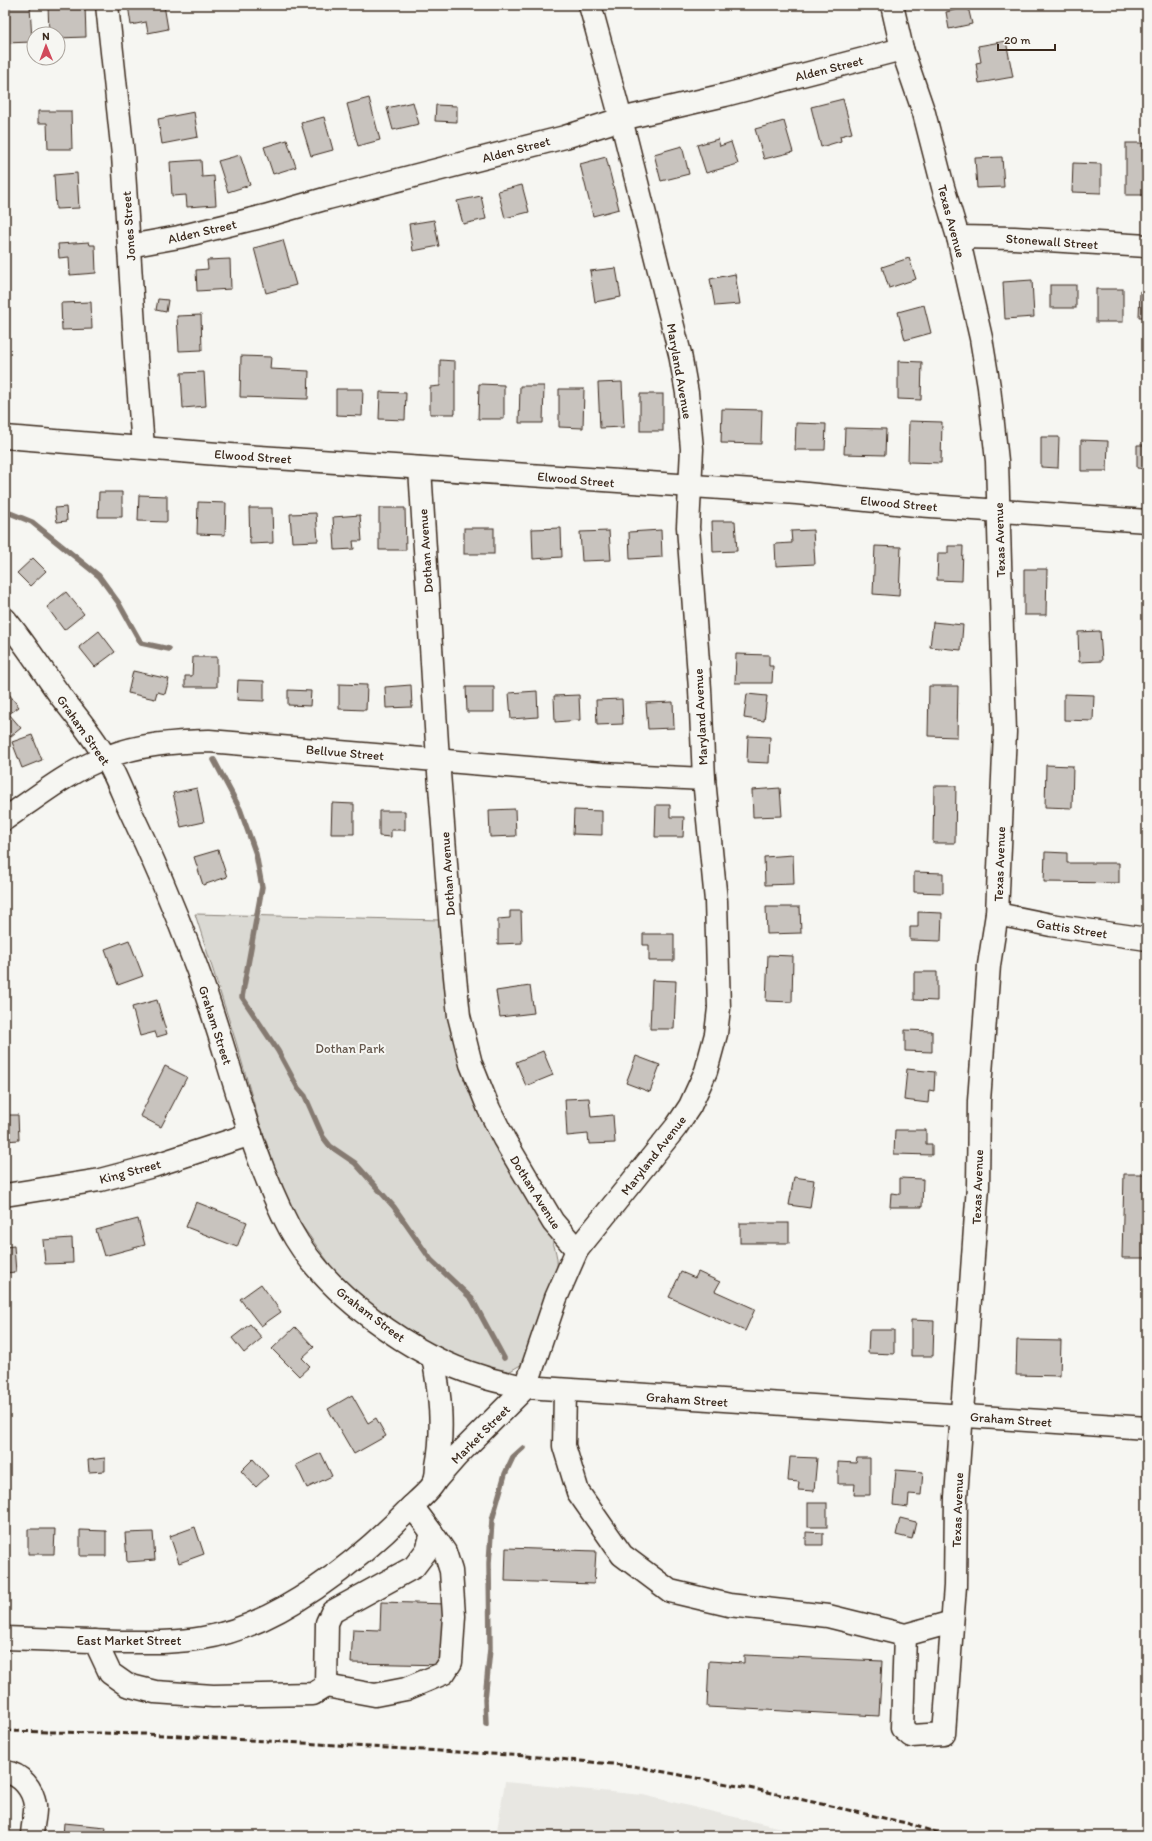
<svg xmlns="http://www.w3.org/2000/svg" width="1152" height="1841" font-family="Itim,sans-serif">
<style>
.built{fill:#e8e7e2}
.green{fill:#dad9d3;stroke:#8a8278}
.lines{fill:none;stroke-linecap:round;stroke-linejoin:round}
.stream{stroke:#857a71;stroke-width:5.5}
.building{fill:#c8c3be;stroke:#3b2a1e}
.minor-casing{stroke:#3b2a1e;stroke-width:25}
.minor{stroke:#f6f6f2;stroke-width:22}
.rail{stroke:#3b2a1e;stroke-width:3;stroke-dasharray:6 3;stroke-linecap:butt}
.labels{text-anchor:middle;stroke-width:4;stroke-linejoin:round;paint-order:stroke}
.street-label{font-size:13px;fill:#3b2a1e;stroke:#f6f6f2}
.park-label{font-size:13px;fill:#63564b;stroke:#f6f6f2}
</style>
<rect width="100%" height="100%" fill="#f6f6f2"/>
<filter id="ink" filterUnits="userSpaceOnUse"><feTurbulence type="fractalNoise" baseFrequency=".025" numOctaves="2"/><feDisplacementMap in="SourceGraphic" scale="8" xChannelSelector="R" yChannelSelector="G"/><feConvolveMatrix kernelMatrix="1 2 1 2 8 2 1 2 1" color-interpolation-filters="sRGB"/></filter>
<g filter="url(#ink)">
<polygon class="built" points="505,1782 643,1795 814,1836 496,1836"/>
<path class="green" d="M195,914L440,920L446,972L544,1222C550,1234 555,1245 557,1259C560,1282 533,1339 524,1363L505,1374L437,1349L398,1327L359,1297L337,1274L287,1205L257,1114L236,1042Z"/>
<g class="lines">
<g class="stream">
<polyline points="5,511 32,522 99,576 118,602 141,643 169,649"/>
<polyline points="214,760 240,809 256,854 262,887 242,997 278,1051 298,1088 305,1096 323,1137 330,1146 355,1163 394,1207 431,1260 472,1299 504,1358"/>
<polyline points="486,1724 485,1699 490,1649 489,1563 492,1520 505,1474 513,1457 523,1448"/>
</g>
</g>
<g class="building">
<polygon points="5,5 30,5 32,42 5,43"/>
<polygon points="48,5 85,5 86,37 58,38 58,34 49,34"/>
<polygon points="128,5 164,5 168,29 148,33 146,22 131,25"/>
<polygon points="968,7 972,24 949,29 946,12"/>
<polygon points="1006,41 1013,77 979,83 976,63 981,62 978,46"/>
<polygon points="369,98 380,140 358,146 347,104"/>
<polygon points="843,99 852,133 840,136 841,141 821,147 811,107"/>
<polygon points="413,102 419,124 393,130 387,108"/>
<polygon points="436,105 457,106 457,122 435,121"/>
<polygon points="38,111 71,111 72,149 48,149 47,123 38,123"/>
<polygon points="194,112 198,137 162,144 158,119"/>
<polygon points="324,117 333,150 311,156 301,123"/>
<polygon points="784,121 793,152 764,159 755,129"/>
<polygon points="718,139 720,146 731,142 738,164 706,173 697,145"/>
<polygon points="287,140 296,167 273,174 264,147"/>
<rect x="1126" y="143" width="21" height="52"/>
<polygon points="682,146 689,174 661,181 654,154"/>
<polygon points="240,155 250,185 228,192 218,161"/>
<polygon points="606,157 619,209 593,216 580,164"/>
<polygon points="1002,157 1004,187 977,188 975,158"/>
<polygon points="201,160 202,177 214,176 216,205 187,207 186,195 172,196 170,162"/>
<polygon points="1073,163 1101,164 1101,193 1072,192"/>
<polygon points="77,173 79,208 56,209 54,175"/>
<polygon points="522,185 529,212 505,218 498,191"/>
<polygon points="481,196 486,219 463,224 457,201"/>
<polygon points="434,220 439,246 413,251 409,224"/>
<polygon points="283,240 296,285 266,293 254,248"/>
<polygon points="89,242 90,245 95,245 96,273 70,275 69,257 59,258 58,244"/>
<polygon points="909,258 916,279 889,288 882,267"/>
<polygon points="230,259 231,289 197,291 196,270 208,269 207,260"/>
<polygon points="616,268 621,297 595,302 590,271"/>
<polygon points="735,274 740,304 715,306 710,279"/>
<polygon points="1032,280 1034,317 1005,319 1003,282"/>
<rect x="1050" y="285" width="26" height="23"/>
<rect x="1096" y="289" width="27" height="33"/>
<polygon points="1140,291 1147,291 1147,317 1139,317"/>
<polygon points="158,299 168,300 166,312 156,310"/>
<polygon points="91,302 92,329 62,330 61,303"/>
<polygon points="924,305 931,333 905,340 898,312"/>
<polygon points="201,315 202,350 179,351 177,316"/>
<polygon points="241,356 271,357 270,369 309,371 308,399 240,397"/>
<polygon points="440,360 455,361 455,414 430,414 430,387 440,386"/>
<polygon points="898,361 922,362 921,400 898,399"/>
<polygon points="204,372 206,406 183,408 181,373"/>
<polygon points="622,382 624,427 600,428 598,383"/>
<polygon points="479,384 504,385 504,419 478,419"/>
<polygon points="520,386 544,386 543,423 519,423"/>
<polygon points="336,389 363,389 362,416 336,415"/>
<polygon points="559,389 584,389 583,428 559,427"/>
<polygon points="380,392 406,393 405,420 379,419"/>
<rect x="640" y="394" width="23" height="37"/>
<polygon points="722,409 762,410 761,444 721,443"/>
<polygon points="909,421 942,422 941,463 908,462"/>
<polygon points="796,423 826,424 825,450 795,450"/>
<polygon points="845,428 886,429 885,455 844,454"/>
<polygon points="1041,437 1059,437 1058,468 1041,467"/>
<polygon points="1081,440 1108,441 1107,471 1081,471"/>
<polygon points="1137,445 1147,445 1147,469 1137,468"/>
<polygon points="99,492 122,492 122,517 98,517"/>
<polygon points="139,495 167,496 167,522 138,521"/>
<polygon points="198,502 226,503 225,535 197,534"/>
<polygon points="66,507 67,521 57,522 55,508"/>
<polygon points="249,508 272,508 273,543 250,544"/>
<polygon points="379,508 405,508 406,550 379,550"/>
<polygon points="316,513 318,541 292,542 290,514"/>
<polygon points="360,515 362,541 353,541 354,549 335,550 333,517"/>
<polygon points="712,521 735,521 737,551 713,552"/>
<rect x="464" y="528" width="30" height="26"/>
<polygon points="561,528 562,557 533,559 532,529"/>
<polygon points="661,530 662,557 630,559 629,532"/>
<polygon points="813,530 815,564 776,566 775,544 792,543 791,531"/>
<polygon points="609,531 611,560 582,561 580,532"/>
<polygon points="875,546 901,547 899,596 873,594"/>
<polygon points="948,546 963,546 962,581 937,580 938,553 948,553"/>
<polygon points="33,558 46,571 30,586 17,573"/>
<polygon points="1024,569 1047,569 1046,615 1024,615"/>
<polygon points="66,592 84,614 64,630 47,607"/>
<polygon points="933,622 963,625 961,650 930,647"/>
<polygon points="99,631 115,652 95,667 79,647"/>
<polygon points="1100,631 1102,661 1079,662 1078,632"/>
<polygon points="736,654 769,655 769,666 773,666 772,683 735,683"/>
<polygon points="193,657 217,657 217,687 185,687 185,676 192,676"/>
<polygon points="133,671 169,679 165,694 157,692 155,699 128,693"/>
<polygon points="238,680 264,681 264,701 237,700"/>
<polygon points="339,684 367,685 366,710 339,709"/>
<polygon points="411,685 412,707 386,708 385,687"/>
<polygon points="929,686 958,686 957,737 928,736"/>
<polygon points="466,687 494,687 494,712 467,712"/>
<polygon points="288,690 311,691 310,706 288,705"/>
<polygon points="537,691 538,717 511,719 509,693"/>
<polygon points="9,694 19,707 9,714 21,728 5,741 5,698"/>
<polygon points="747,694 767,696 764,721 744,718"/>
<polygon points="1064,694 1094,695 1093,721 1064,720"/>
<polygon points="579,695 580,720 555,722 554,696"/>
<polygon points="622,699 623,724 597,725 596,700"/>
<polygon points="673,702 674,728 648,729 646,703"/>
<polygon points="32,735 42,760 22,768 12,742"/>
<polygon points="748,736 770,737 769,763 747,762"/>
<polygon points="1046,765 1073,766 1072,808 1045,807"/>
<polygon points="934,786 956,786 955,843 933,843"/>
<polygon points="197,788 204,822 181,827 173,793"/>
<polygon points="780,788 782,816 753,817 752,790"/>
<polygon points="332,803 354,804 354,834 331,834"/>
<polygon points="656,805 670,805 670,817 684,817 683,837 655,837"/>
<polygon points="515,809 516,836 490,837 489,810"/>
<polygon points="574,810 602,811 602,835 573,834"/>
<polygon points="379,811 405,811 405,830 391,830 391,837 379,836"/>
<polygon points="218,850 227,877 203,885 194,857"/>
<polygon points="1045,852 1067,853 1067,863 1119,863 1119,883 1044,882"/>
<polygon points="793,855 794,884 765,885 764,857"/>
<polygon points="914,872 943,873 943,893 914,892"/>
<polygon points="766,907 800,907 801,933 767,934"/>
<polygon points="510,911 521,911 522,943 498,944 498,919 510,918"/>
<polygon points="918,912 942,913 941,941 910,940 910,927 918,927"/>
<polygon points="643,934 674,934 674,961 649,961 649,945 643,945"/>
<polygon points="129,940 143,976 118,985 105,949"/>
<polygon points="768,955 793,956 792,1002 766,1001"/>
<polygon points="914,972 937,972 937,1001 914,1000"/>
<polygon points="652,980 676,981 674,1029 650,1029"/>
<polygon points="530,986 534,1013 500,1017 496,991"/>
<polygon points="157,1000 167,1034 157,1037 155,1032 140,1036 132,1007"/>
<polygon points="905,1030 932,1031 932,1052 905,1051"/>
<polygon points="543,1051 553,1075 526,1086 516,1062"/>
<polygon points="636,1056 660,1065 650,1092 626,1083"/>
<polygon points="165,1066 187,1077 161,1127 140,1116"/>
<polygon points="907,1069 935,1072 934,1091 929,1090 928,1103 904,1100"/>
<polygon points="589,1098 591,1117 613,1115 615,1143 589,1144 588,1134 567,1136 565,1099"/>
<polygon points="5,1115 18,1115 19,1140 5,1141"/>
<polygon points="895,1130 926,1130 926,1144 932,1144 932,1155 894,1154"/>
<polygon points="1124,1174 1147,1174 1147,1258 1122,1258"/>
<polygon points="794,1177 814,1180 810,1208 789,1205"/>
<polygon points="900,1178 923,1179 922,1207 890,1207 891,1193 900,1194"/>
<polygon points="196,1202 247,1222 237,1247 186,1227"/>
<polygon points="138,1219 145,1245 104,1256 96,1230"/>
<rect x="740" y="1223" width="49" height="20"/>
<polygon points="72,1238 73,1263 45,1264 43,1240"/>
<polygon points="14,1246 16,1272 5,1273 5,1247"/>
<polygon points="681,1272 695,1278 698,1272 720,1282 715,1291 755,1309 745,1331 669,1297"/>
<polygon points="261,1284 281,1312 261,1326 240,1299"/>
<polygon points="911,1320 934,1321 933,1356 911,1356"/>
<polygon points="250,1324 262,1338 244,1353 232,1338"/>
<polygon points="295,1327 314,1347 302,1358 310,1366 299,1376 272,1349"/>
<polygon points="869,1330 894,1330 894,1354 868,1353"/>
<polygon points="1017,1340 1061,1341 1060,1376 1016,1375"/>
<polygon points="352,1395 368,1423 376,1418 386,1436 354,1454 328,1409"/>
<polygon points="321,1453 332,1476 307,1488 296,1465"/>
<polygon points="790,1457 817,1458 814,1491 798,1490 799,1482 788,1481"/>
<polygon points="105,1458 105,1471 89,1472 88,1460"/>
<polygon points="857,1458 870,1458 870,1495 854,1495 855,1484 838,1484 838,1462 856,1463"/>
<polygon points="253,1459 268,1476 256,1487 241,1471"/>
<polygon points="896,1470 923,1472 921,1495 909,1494 908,1507 893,1505"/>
<rect x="808" y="1503" width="19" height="24"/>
<polygon points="900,1518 916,1522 912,1539 896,1535"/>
<polygon points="195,1527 204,1554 179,1563 170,1536"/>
<polygon points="28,1529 55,1529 54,1554 28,1554"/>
<polygon points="80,1530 106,1531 106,1556 80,1556"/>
<polygon points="153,1532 155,1560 127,1562 125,1533"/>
<polygon points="806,1532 823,1533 823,1545 806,1545"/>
<polygon points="506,1548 596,1551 594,1584 505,1581"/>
<polygon points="381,1602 447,1604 446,1665 351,1663 353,1629 380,1630"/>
<polygon points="744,1655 882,1661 879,1716 707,1707 709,1661 744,1663"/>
<polygon points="64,1823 106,1827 105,1836 63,1836"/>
</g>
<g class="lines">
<g class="minor-casing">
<g id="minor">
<polyline points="107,5 123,155 136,357 143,447"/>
<polyline points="892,5 902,49 924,113 943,187 958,237 981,338 989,387 997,461 1005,732 997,914 989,965 979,1101 978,1186 956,1497 955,1586 944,1734 911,1736 902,1728 905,1635"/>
<polyline points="958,237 1014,238 1147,246"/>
<polyline points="129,246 179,237 265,216 328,198 565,137 621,119 725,95 902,49"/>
<polyline points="5,437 230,455 797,493 916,505 1147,521"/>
<polyline points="420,468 438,760 454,967 459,1016 471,1064 489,1109 504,1139 553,1222 577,1250"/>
<path d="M5,619C26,644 43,672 62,698C77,717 93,736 105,757C115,773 122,793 130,810C153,858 174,908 193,958C228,1047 245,1144 290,1229C325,1294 412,1356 483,1377C497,1382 512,1384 526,1387L1147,1428"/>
<path d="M5,819C37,797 70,770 107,757C140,744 174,742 209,741L602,774L704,779"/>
<polyline points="997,914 1051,925 1147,939"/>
<polyline points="5,1195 100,1180 153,1166 251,1134"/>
<polyline points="565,1391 564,1446 578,1492 622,1555 670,1591 729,1605 828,1616 905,1635 952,1622"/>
<polyline points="434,1482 456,1457 526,1387 556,1298 577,1250 676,1127 690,1106 706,1071 716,1034 719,1008 716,901 704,779 700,689 688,527 692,449 687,393 680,354 621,119 590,5"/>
<path d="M5,1638C43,1639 80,1641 118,1642C147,1642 175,1643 203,1638C278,1626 359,1561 410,1508C416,1502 432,1489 435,1481C436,1477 437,1471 437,1466C444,1429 440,1393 433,1357"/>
<polyline points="95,1641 110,1673 127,1685 155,1692 213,1696 313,1694 326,1686 327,1623 332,1612 414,1567 427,1550 432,1533 412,1506"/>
<polyline points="326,1686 375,1695 406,1689 444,1673 451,1662 454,1616 451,1571 445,1552 432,1533"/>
<path d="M5,1772C21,1774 33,1789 35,1805C36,1814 32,1826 32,1836"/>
</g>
</g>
<use href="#minor" class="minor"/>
<polyline class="rail" points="5,1731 145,1734 527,1756 633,1766 759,1790 906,1823 948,1836"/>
</g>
</g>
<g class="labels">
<g class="street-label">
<text transform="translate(829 68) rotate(-14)" y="5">Alden Street</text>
<text transform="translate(516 149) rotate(-15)" y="5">Alden Street</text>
<text transform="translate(952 221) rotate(75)" y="5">Texas Avenue</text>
<text transform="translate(128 226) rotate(-94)" y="5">Jones Street</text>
<text transform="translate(202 231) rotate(-13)" y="5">Alden Street</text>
<text transform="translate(1052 241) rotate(4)" y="5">Stonewall Street</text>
<text transform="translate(680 371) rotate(80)" y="5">Maryland Avenue</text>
<text transform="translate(253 456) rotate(4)" y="5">Elwood Street</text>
<text transform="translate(576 479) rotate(5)" y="5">Elwood Street</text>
<text transform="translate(899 503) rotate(5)" y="5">Elwood Street</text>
<text transform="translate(999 540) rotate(-92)" y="5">Texas Avenue</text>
<text transform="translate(425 551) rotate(-94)" y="5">Dothan Avenue</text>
<text transform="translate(700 717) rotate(-93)" y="5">Maryland Avenue</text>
<text transform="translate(84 730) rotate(55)" y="5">Graham Street</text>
<text transform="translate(345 752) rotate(5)" y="5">Bellvue Street</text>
<text transform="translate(999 864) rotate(-88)" y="5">Texas Avenue</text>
<text transform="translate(447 874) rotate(-94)" y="5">Dothan Avenue</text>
<text transform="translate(1072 928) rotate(9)" y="5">Gattis Street</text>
<text transform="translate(216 1025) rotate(72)" y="5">Graham Street</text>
<text transform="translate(653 1155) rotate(-52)" y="5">Maryland Avenue</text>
<text transform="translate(130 1171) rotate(-15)" y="5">King Street</text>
<text transform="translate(977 1187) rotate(-88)" y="5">Texas Avenue</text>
<text transform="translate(536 1192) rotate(58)" y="5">Dothan Avenue</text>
<text transform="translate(371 1314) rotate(37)" y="5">Graham Street</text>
<text transform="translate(687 1399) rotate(4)" y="5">Graham Street</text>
<text transform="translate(1011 1419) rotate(4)" y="5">Graham Street</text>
<text transform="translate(480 1434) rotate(-45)" y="5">Market Street</text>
<text transform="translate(957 1510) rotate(-88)" y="5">Texas Avenue</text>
<text x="129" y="1645">East Market Street</text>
</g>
<g class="park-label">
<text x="350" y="1053">Dothan Park</text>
</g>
</g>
<rect width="1152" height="1841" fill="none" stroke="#f6f6f2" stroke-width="20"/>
<rect x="10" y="10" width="1132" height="1821" fill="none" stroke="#3b2a1e" stroke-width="1.5" filter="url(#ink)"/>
<g transform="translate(46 46) rotate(359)"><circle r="19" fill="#f6f6f2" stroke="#aba49d"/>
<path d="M0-3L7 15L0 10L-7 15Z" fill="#d1495b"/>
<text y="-6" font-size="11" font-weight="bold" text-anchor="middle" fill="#3b2a1e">N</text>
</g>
<path d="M998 44v6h57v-6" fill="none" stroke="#3b2a1e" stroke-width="2"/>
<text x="1004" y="44" font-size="12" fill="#3b2a1e" stroke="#f6f6f2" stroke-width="3" paint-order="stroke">20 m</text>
</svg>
